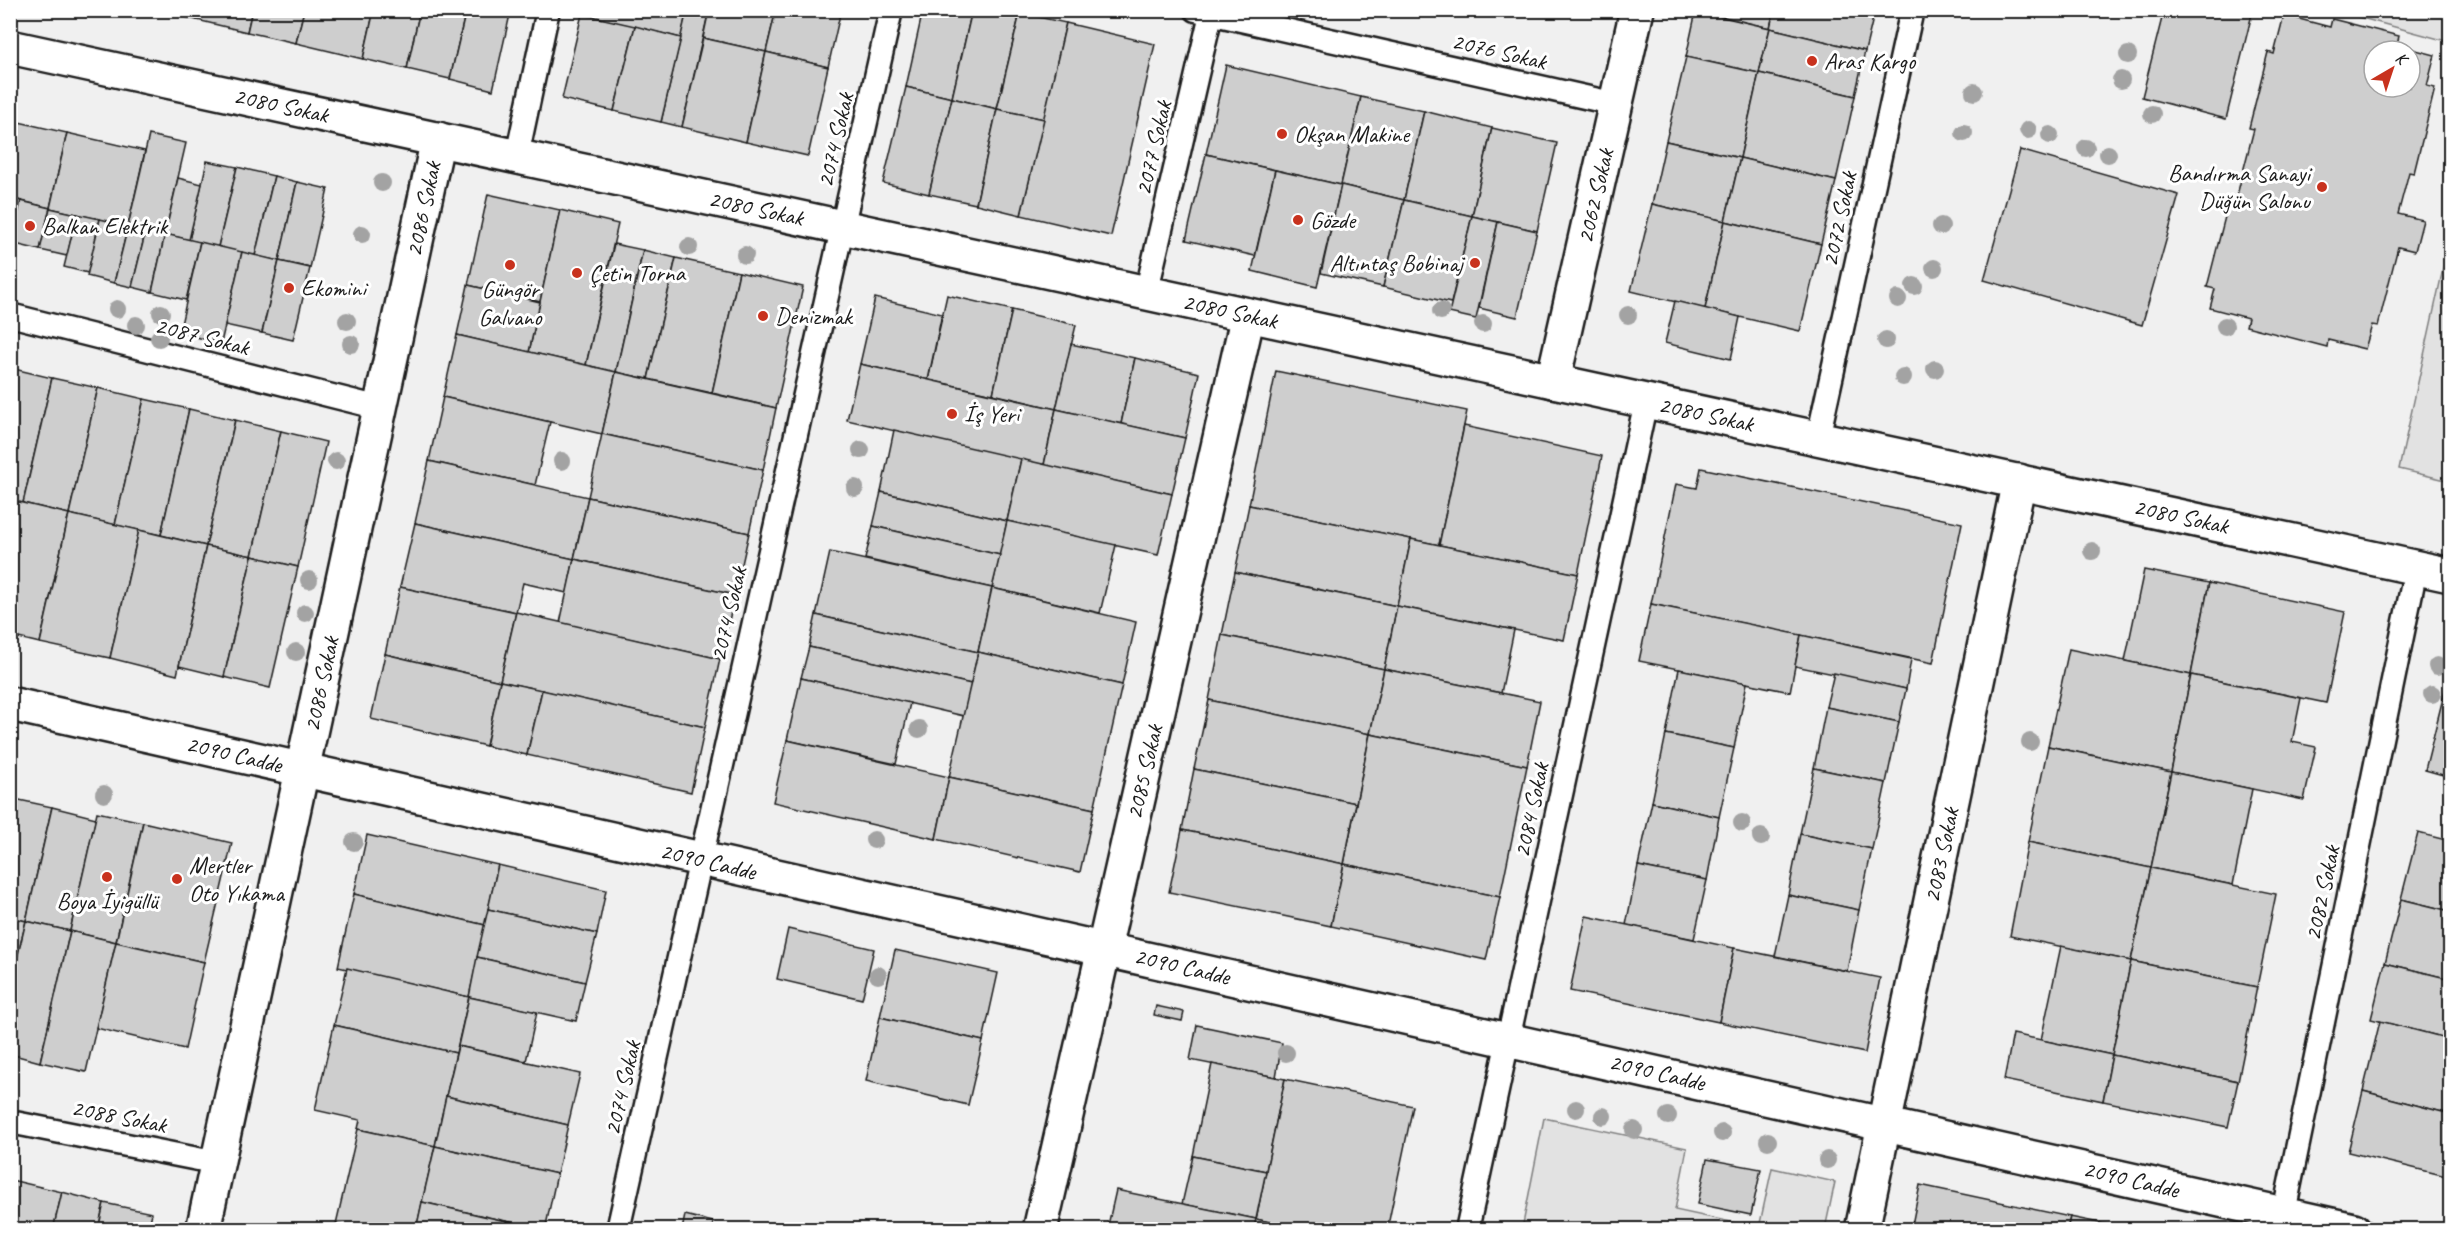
<svg xmlns="http://www.w3.org/2000/svg" width="2461" height="1240" font-family="Caveat,sans-serif">
<style>
.built{fill:#f0f0f0;fill-rule:evenodd}
.green{fill:#e2e2e2;stroke:#7f7f7f;stroke-width:1.5}
.building{fill:#cecece;stroke:#1c1c1c;stroke-width:1.5;fill-rule:evenodd}
.lines{fill:none;stroke-linecap:round;stroke-linejoin:round}
.service-casing{stroke:#1c1c1c;stroke-width:27}
.minor-casing{stroke:#1c1c1c;stroke-width:38}
.tertiary-casing{stroke:#1c1c1c;stroke-width:38}
.service{stroke:#fff;stroke-width:22}
.minor{stroke:#fff;stroke-width:33}
.tertiary{stroke:#fff;stroke-width:33}
.tree{fill:#a3a3a3}
.poi-dot{fill:#c8321e;stroke:#fff;stroke-width:2}
.labels{text-anchor:middle;stroke-width:6;stroke-linejoin:round;paint-order:stroke}
.street-label{font-size:24px;fill:#1c1c1c;stroke:#fff}
.poi-label{font-size:24px;fill:#1c1c1c;stroke:#fff;text-anchor:start}
</style>
<rect width="100%" height="100%" fill="#fff"/>
<filter id="ink" filterUnits="userSpaceOnUse"><feTurbulence type="fractalNoise" baseFrequency=".0167" numOctaves="2"/><feDisplacementMap in="SourceGraphic" scale="12" xChannelSelector="R" yChannelSelector="G"/><feConvolveMatrix kernelMatrix="1 2 1 2 8 2 1 2 1" color-interpolation-filters="sRGB"/></filter>
<g filter="url(#ink)">
<path class="built" d="M11,11H2450V1229H11ZM2374,51H2410V87H2374Z"/>
<g class="green">
<polygon points="2336,11 2450,11 2450,42"/>
<polygon points="2450,237 2450,481 2399,469"/>
<polygon points="1544,1118 1687,1148 1675,1210 1759,1228 1772,1168 1835,1182 1825,1229 1550,1230 1523,1224"/>
</g>
<g class="building">
<polygon points="156,10 200,10 197,20"/>
<polygon points="200,10 252,10 247,32 197,20"/>
<polygon points="252,10 304,10 296,43 247,32"/>
<polygon points="304,10 374,10 363,59 296,43"/>
<polygon points="374,10 420,10 407,69 363,59"/>
<polygon points="420,10 466,10 450,79 407,69"/>
<polygon points="466,10 511,10 493,90 450,79"/>
<polygon points="583,10 687,10 681,38 582,14"/>
<polygon points="687,10 709,10 682,127 661,122"/>
<polygon points="709,10 776,10 766,52 703,38"/>
<polygon points="776,10 841,10 828,67 766,52"/>
<polygon points="923,10 972,10 952,98 906,87"/>
<polygon points="972,10 1020,13 997,109 952,98"/>
<polygon points="1695,10 1774,10 1770,28"/>
<polygon points="1774,10 1875,10 1865,51 1770,28"/>
<polygon points="2164,10 2253,10 2226,119 2142,97"/>
<polygon points="1696,11 1770,28 1759,73 1686,57"/>
<polygon points="1020,13 1066,23 1044,119 997,109"/>
<polygon points="582,14 635,26 614,111 562,99"/>
<path d="M2284,15L2330,27L2332,19L2399,36L2397,45L2435,55L2427,86L2435,88L2414,173L2409,172L2398,214L2423,220L2415,251L2398,247L2378,326L2372,325L2365,349L2328,340L2327,347L2246,326L2248,318L2210,308L2215,289L2207,287L2229,201L2235,203L2254,129L2249,128L2268,52L2274,54ZM2374,51H2410V87H2374Z"/>
<polygon points="1066,23 1155,44 1111,236 1021,215"/>
<polygon points="635,26 681,38 661,122 614,111"/>
<polygon points="1770,28 1865,51 1855,96 1759,73"/>
<polygon points="703,38 766,52 746,142 682,127"/>
<polygon points="766,52 828,67 808,156 746,142"/>
<polygon points="1686,57 1759,73 1740,158 1666,141"/>
<polygon points="1226,65 1361,97 1341,185 1206,154"/>
<polygon points="1759,73 1855,96 1836,181 1740,158"/>
<polygon points="906,87 952,98 929,194 883,183"/>
<polygon points="1361,97 1424,111 1404,200 1341,185"/>
<polygon points="952,98 997,109 976,204 929,194"/>
<polygon points="997,109 1044,119 1021,215 976,204"/>
<polygon points="1424,111 1492,128 1472,216 1404,200"/>
<polygon points="10,120 67,133 50,208 10,198"/>
<polygon points="1492,128 1557,143 1537,231 1472,216"/>
<polygon points="67,133 145,151 128,226 50,208"/>
<polygon points="149,135 186,143 165,234 128,226"/>
<polygon points="1666,141 1740,158 1725,221 1652,204"/>
<polygon points="2020,150 2179,195 2142,325 1984,280"/>
<polygon points="1206,154 1275,170 1255,256 1186,240"/>
<polygon points="1740,158 1836,181 1821,244 1725,221"/>
<polygon points="207,161 237,167 218,247 189,240"/>
<polygon points="237,167 274,176 255,256 218,247"/>
<polygon points="1275,170 1341,185 1317,287 1252,271"/>
<polygon points="274,176 297,182 279,261 255,256"/>
<polygon points="178,178 202,184 189,240 165,234"/>
<polygon points="297,182 328,189 310,268 279,261"/>
<polygon points="1341,185 1404,200 1383,287 1321,273"/>
<polygon points="488,194 560,210 540,302 468,285"/>
<polygon points="10,198 21,201 11,243 10,243"/>
<polygon points="1404,200 1472,216 1451,303 1383,287"/>
<polygon points="21,201 50,208 40,250 11,243"/>
<polygon points="1652,204 1725,221 1705,309 1631,291"/>
<polygon points="50,208 77,214 67,256 40,250"/>
<polygon points="560,210 618,224 586,365 529,352"/>
<polygon points="77,214 100,219 88,273 64,267"/>
<polygon points="1472,216 1498,222 1476,319 1449,313"/>
<polygon points="100,219 128,226 114,283 87,276"/>
<polygon points="1725,221 1821,244 1800,331 1705,309"/>
<polygon points="1498,222 1537,231 1517,317 1479,308"/>
<polygon points="128,226 146,230 132,287 114,283"/>
<polygon points="146,230 165,234 152,292 132,287"/>
<polygon points="165,234 200,242 186,300 152,292"/>
<polygon points="200,242 242,252 221,343 179,333"/>
<polygon points="614,244 643,250 616,372 586,365"/>
<polygon points="643,250 676,258 648,379 616,372"/>
<polygon points="242,252 279,261 262,333 225,325"/>
<polygon points="676,258 739,272 712,393 648,379"/>
<polygon points="279,261 310,268 293,340 262,333"/>
<polygon points="739,272 803,287 776,408 712,393"/>
<polygon points="468,285 540,302 529,352 457,335"/>
<polygon points="947,295 1012,310 993,394 928,380"/>
<polygon points="875,298 942,314 928,380 860,364"/>
<polygon points="1675,301 1740,317 1731,359 1665,343"/>
<polygon points="1012,310 1076,325 1056,409 993,394"/>
<polygon points="457,335 616,372 602,434 443,397"/>
<polygon points="1071,344 1135,358 1121,424 1056,409"/>
<polygon points="1135,358 1199,373 1185,438 1121,424"/>
<polygon points="860,364 1056,409 1044,465 847,420"/>
<polygon points="10,368 52,378 23,503 10,500"/>
<polygon points="1276,371 1467,411 1439,545 1249,505"/>
<polygon points="616,372 776,408 763,470 602,434"/>
<polygon points="52,378 98,388 69,514 23,503"/>
<polygon points="98,388 144,399 115,525 69,514"/>
<polygon points="443,397 550,422 535,485 429,461"/>
<polygon points="144,399 189,409 161,535 115,525"/>
<polygon points="189,409 235,420 206,546 161,535"/>
<polygon points="1056,409 1185,438 1172,494 1044,465"/>
<polygon points="235,420 281,431 252,556 206,546"/>
<polygon points="1464,426 1602,456 1578,574 1439,545"/>
<polygon points="894,430 1021,459 1007,521 881,492"/>
<polygon points="281,431 326,442 298,567 252,556"/>
<polygon points="602,434 763,470 749,533 588,497"/>
<polygon points="1021,459 1172,494 1158,555 1007,521"/>
<polygon points="429,461 588,497 574,559 415,523"/>
<polygon points="1701,468 1962,523 1933,663 1651,604 1676,484 1697,488"/>
<polygon points="881,492 1007,521 1000,555 873,526"/>
<polygon points="588,497 749,533 735,595 574,559"/>
<polygon points="10,500 69,514 40,643 10,636"/>
<polygon points="1249,505 1411,539 1397,606 1235,572"/>
<polygon points="69,514 139,530 110,658 40,643"/>
<polygon points="1007,521 1116,545 1100,613 992,588"/>
<polygon points="415,523 574,559 567,593 523,583 516,612 400,587"/>
<polygon points="873,526 1000,555 992,588 865,559"/>
<polygon points="139,530 206,546 177,675 110,658"/>
<polygon points="1411,539 1578,574 1564,640 1397,606"/>
<polygon points="206,546 252,556 224,677 179,666"/>
<polygon points="830,552 992,588 978,652 816,615"/>
<polygon points="252,556 298,567 270,688 224,677"/>
<polygon points="574,559 735,595 720,659 560,623"/>
<polygon points="2144,570 2209,583 2191,675 2125,661"/>
<polygon points="1235,572 1397,606 1384,669 1222,635"/>
<polygon points="2209,583 2345,612 2326,703 2191,675"/>
<polygon points="400,587 516,612 500,681 385,654"/>
<polygon points="992,588 1136,622 1122,685 978,652"/>
<polygon points="1651,604 1801,635 1790,692 1639,661"/>
<polygon points="1397,606 1514,630 1501,693 1384,669"/>
<polygon points="516,612 720,659 705,727 500,681"/>
<polygon points="816,615 978,652 971,684 809,647"/>
<polygon points="1222,635 1384,669 1370,734 1209,700"/>
<polygon points="1801,635 1911,659 1906,689 1795,666"/>
<polygon points="809,647 971,684 964,716 801,678"/>
<polygon points="2069,649 2191,675 2171,772 2048,746"/>
<polygon points="978,652 1122,685 1094,809 949,777"/>
<polygon points="385,654 500,681 486,746 371,719"/>
<polygon points="1384,669 1540,701 1527,766 1370,734"/>
<polygon points="1679,669 1747,683 1734,748 1666,734"/>
<polygon points="1834,673 1906,689 1899,722 1826,707"/>
<polygon points="2191,675 2301,698 2292,742 2316,747 2304,800 2171,772"/>
<polygon points="801,678 910,703 896,764 787,740"/>
<polygon points="500,681 542,690 527,755 486,746"/>
<polygon points="2446,686 2450,687 2450,777 2425,770"/>
<polygon points="542,690 705,727 691,792 527,755"/>
<polygon points="1209,700 1370,734 1356,803 1194,769"/>
<polygon points="1826,707 1899,722 1886,783 1814,768"/>
<polygon points="1370,734 1527,766 1500,897 1344,864"/>
<polygon points="1666,734 1734,748 1719,817 1652,802"/>
<polygon points="787,740 949,777 936,839 773,802"/>
<polygon points="2048,746 2171,772 2151,868 2028,842"/>
<polygon points="1814,768 1886,783 1872,849 1800,834"/>
<polygon points="1194,769 1356,803 1344,864 1182,830"/>
<polygon points="2171,772 2252,789 2233,885 2151,868"/>
<polygon points="949,777 1094,809 1080,872 936,839"/>
<polygon points="10,798 52,807 26,921 10,917"/>
<polygon points="1652,802 1719,817 1707,880 1638,866"/>
<polygon points="52,807 96,818 70,931 26,921"/>
<polygon points="97,812 143,822 116,942 70,931"/>
<polygon points="143,822 232,843 204,962 116,942"/>
<polygon points="1182,830 1344,864 1331,926 1169,892"/>
<polygon points="2418,833 2450,841 2450,911 2401,899"/>
<polygon points="1800,834 1872,849 1859,910 1788,895"/>
<polygon points="367,835 498,865 485,925 354,894"/>
<polygon points="2028,842 2151,868 2131,961 2010,936"/>
<polygon points="1344,864 1500,897 1486,960 1331,926"/>
<polygon points="498,865 606,890 597,934 488,909"/>
<polygon points="1638,866 1707,880 1694,939 1626,925"/>
<polygon points="2151,868 2276,894 2257,987 2131,961"/>
<polygon points="354,894 485,925 469,997 338,967"/>
<polygon points="1788,895 1859,910 1847,971 1775,956"/>
<polygon points="2401,899 2450,911 2450,979 2385,963"/>
<polygon points="488,909 597,934 585,982 477,957"/>
<polygon points="1586,916 1734,948 1719,1022 1570,991"/>
<polygon points="10,917 26,921 10,988"/>
<polygon points="26,921 70,931 40,1062 10,1054 10,988"/>
<polygon points="788,929 874,949 862,999 777,979"/>
<polygon points="70,931 116,942 86,1072 40,1062"/>
<polygon points="116,942 204,962 185,1049 96,1028"/>
<polygon points="2061,946 2131,961 2112,1055 2041,1040"/>
<polygon points="1734,948 1880,978 1865,1053 1719,1022"/>
<polygon points="895,950 998,973 983,1041 880,1017"/>
<polygon points="477,957 585,982 576,1021 469,997"/>
<polygon points="2131,961 2257,987 2238,1081 2112,1055"/>
<polygon points="2385,963 2450,979 2450,1039 2371,1019"/>
<polygon points="347,968 469,997 456,1053 334,1025"/>
<polygon points="469,997 537,1012 526,1061 458,1046"/>
<polygon points="1156,1006 1184,1012 1182,1021 1154,1015"/>
<polygon points="880,1017 983,1041 968,1105 866,1081"/>
<polygon points="2380,1021 2450,1039 2450,1114 2363,1091"/>
<polygon points="334,1025 456,1053 435,1146 358,1129 360,1120 315,1110"/>
<polygon points="1197,1025 1282,1043 1276,1077 1190,1060"/>
<polygon points="2013,1034 2112,1055 2103,1101 2004,1080"/>
<polygon points="458,1046 580,1074 568,1125 446,1096"/>
<polygon points="2112,1055 2238,1081 2228,1127 2103,1101"/>
<polygon points="1212,1064 1285,1079 1266,1171 1193,1156"/>
<polygon points="1285,1079 1413,1106 1387,1230 1304,1230 1256,1219"/>
<polygon points="2363,1091 2450,1114 2450,1177 2348,1152"/>
<polygon points="446,1096 568,1125 557,1174 435,1146"/>
<polygon points="358,1129 435,1146 416,1230 358,1230 336,1224"/>
<polygon points="435,1146 557,1174 545,1230 422,1202"/>
<polygon points="1193,1156 1266,1171 1256,1219 1182,1204"/>
<polygon points="1707,1159 1761,1169 1751,1215 1698,1204"/>
<polygon points="11,1180 62,1192 53,1230 10,1230"/>
<polygon points="1920,1185 2070,1217 2067,1230 1911,1230"/>
<polygon points="1116,1190 1256,1219 1254,1230 1107,1230"/>
<polygon points="62,1192 104,1203 98,1230 53,1230"/>
<polygon points="422,1202 544,1230 416,1230"/>
<polygon points="104,1203 152,1213 148,1230 98,1230"/>
<polygon points="685,1215 713,1222 712,1230 682,1230"/>
<polygon points="2070,1217 2129,1229 2132,1230 2067,1230"/>
<polygon points="1256,1219 1304,1230 1254,1230"/>
<polygon points="336,1224 358,1230 335,1230"/>
</g>
<g class="lines">
<g class="service-casing">
<g id="service">
<polyline points="1196,10 1616,104"/>
<polyline points="517,156 548,10"/>
<polyline points="1146,294 1211,14"/>
<polyline points="10,315 380,408"/>
<polyline points="1818,438 1912,10"/>
<polyline points="10,1122 218,1163"/>
<polyline points="2281,1227 2416,568"/>
<polyline points="618,1230 891,10"/>
<polyline points="1467,1230 1646,401"/>
</g>
</g>
<g class="minor-casing">
<g id="minor">
<polyline points="10,47 2450,575"/>
<polyline points="1553,381 1637,10"/>
<polyline points="203,1230 438,139"/>
<polyline points="1040,1230 1248,315"/>
<polyline points="1862,1230 2019,481"/>
</g>
</g>
<g class="tertiary-casing">
<polyline id="tertiary" points="10,704 2354,1230"/>
</g>
<use href="#service" class="service"/>
<use href="#minor" class="minor"/>
<use href="#tertiary" class="tertiary"/>
</g>
<g class="tree">
<circle cx="2128" cy="55" r="9"/>
<circle cx="2121" cy="80" r="9"/>
<circle cx="1974" cy="92" r="9"/>
<circle cx="2152" cy="114" r="9"/>
<circle cx="2028" cy="130" r="9"/>
<circle cx="1964" cy="133" r="9"/>
<circle cx="2050" cy="135" r="9"/>
<circle cx="2086" cy="148" r="9"/>
<circle cx="2108" cy="154" r="9"/>
<circle cx="382" cy="183" r="9"/>
<circle cx="1941" cy="226" r="9"/>
<circle cx="362" cy="234" r="9"/>
<circle cx="689" cy="247" r="9"/>
<circle cx="745" cy="255" r="9"/>
<circle cx="1934" cy="268" r="9"/>
<circle cx="1914" cy="286" r="9"/>
<circle cx="1898" cy="299" r="9"/>
<circle cx="117" cy="309" r="9"/>
<circle cx="1441" cy="311" r="9"/>
<circle cx="161" cy="313" r="9"/>
<circle cx="1628" cy="315" r="9"/>
<circle cx="347" cy="321" r="9"/>
<circle cx="1483" cy="324" r="9"/>
<circle cx="136" cy="325" r="9"/>
<circle cx="2225" cy="326" r="9"/>
<circle cx="159" cy="338" r="9"/>
<circle cx="1886" cy="340" r="9"/>
<circle cx="351" cy="344" r="9"/>
<circle cx="1935" cy="369" r="9"/>
<circle cx="1903" cy="377" r="9"/>
<circle cx="861" cy="450" r="9"/>
<circle cx="336" cy="461" r="9"/>
<circle cx="562" cy="461" r="9"/>
<circle cx="855" cy="488" r="9"/>
<circle cx="2092" cy="551" r="9"/>
<circle cx="309" cy="580" r="9"/>
<circle cx="305" cy="613" r="9"/>
<circle cx="296" cy="652" r="9"/>
<circle cx="2437" cy="666" r="9"/>
<circle cx="2432" cy="694" r="9"/>
<circle cx="919" cy="729" r="9"/>
<circle cx="2030" cy="742" r="9"/>
<circle cx="104" cy="794" r="9"/>
<circle cx="1742" cy="823" r="9"/>
<circle cx="1761" cy="837" r="9"/>
<circle cx="874" cy="840" r="9"/>
<circle cx="354" cy="842" r="9"/>
<circle cx="878" cy="975" r="9"/>
<circle cx="1286" cy="1053" r="9"/>
<circle cx="1576" cy="1109" r="9"/>
<circle cx="1603" cy="1116" r="9"/>
<circle cx="1668" cy="1116" r="9"/>
<circle cx="1634" cy="1130" r="9"/>
<circle cx="1722" cy="1133" r="9"/>
<circle cx="1768" cy="1141" r="9"/>
<circle cx="1827" cy="1160" r="9"/>
</g>
</g>
<g class="poi-dot">
<circle cx="1812" cy="61" r="6"/>
<circle cx="1282" cy="134" r="6"/>
<circle cx="2322" cy="187" r="6"/>
<circle cx="1298" cy="220" r="6"/>
<circle cx="30" cy="226" r="6"/>
<circle cx="1475" cy="263" r="6"/>
<circle cx="510" cy="265" r="6"/>
<circle cx="577" cy="273" r="6"/>
<circle cx="289" cy="288" r="6"/>
<circle cx="763" cy="316" r="6"/>
<circle cx="952" cy="414" r="6"/>
<circle cx="107" cy="877" r="6"/>
<circle cx="177" cy="879" r="6"/>
</g>
<g class="labels">
<g class="street-label">
<text transform="translate(1499 51) rotate(13)" y="8">2076 Sokak</text>
<text transform="translate(281 105) rotate(12)" y="8">2080 Sokak</text>
<text transform="translate(835 140) rotate(-77)" y="8">2074 Sokak</text>
<text transform="translate(1153 148) rotate(-77)" y="8">2077 Sokak</text>
<text transform="translate(1595 196) rotate(-77)" y="8">2062 Sokak</text>
<text transform="translate(756 208) rotate(12)" y="8">2080 Sokak</text>
<text transform="translate(423 209) rotate(-78)" y="8">2086 Sokak</text>
<text transform="translate(1839 219) rotate(-78)" y="8">2072 Sokak</text>
<text transform="translate(1230 311) rotate(12)" y="8">2080 Sokak</text>
<text transform="translate(202 336) rotate(14)" y="8">2087 Sokak</text>
<text transform="translate(1706 414) rotate(12)" y="8">2080 Sokak</text>
<text transform="translate(2181 516) rotate(12)" y="8">2080 Sokak</text>
<text transform="translate(728 614) rotate(-77)" y="8">2074 Sokak</text>
<text transform="translate(321 684) rotate(-78)" y="8">2086 Sokak</text>
<text transform="translate(234 754) rotate(13)" y="8">2090 Cadde</text>
<text transform="translate(1144 772) rotate(-77)" y="8">2085 Sokak</text>
<text transform="translate(1531 810) rotate(-78)" y="8">2084 Sokak</text>
<text transform="translate(1941 855) rotate(-78)" y="8">2083 Sokak</text>
<text transform="translate(708 861) rotate(13)" y="8">2090 Cadde</text>
<text transform="translate(2322 893) rotate(-78)" y="8">2082 Sokak</text>
<text transform="translate(1182 966) rotate(13)" y="8">2090 Cadde</text>
<text transform="translate(1657 1072) rotate(13)" y="8">2090 Cadde</text>
<text transform="translate(622 1088) rotate(-77)" y="8">2074 Sokak</text>
<text transform="translate(119 1116) rotate(11)" y="8">2088 Sokak</text>
<text transform="translate(2131 1179) rotate(13)" y="8">2090 Cadde</text>
</g>
<g class="poi-label">
<text x="1824" y="69">Aras Kargo</text>
<text x="1294" y="142">Okşan Makine</text>
<text x="2310" y="181" text-anchor="end">Bandırma Sanayi<tspan x="2310" dy="28">Düğün Salonu</tspan></text>
<text x="1310" y="228">Gözde</text>
<text x="42" y="234">Balkan Elektrik</text>
<text x="1463" y="271" text-anchor="end">Altıntaş Bobinaj</text>
<text x="589" y="281">Çetin Torna</text>
<text x="301" y="296">Ekomini</text>
<text x="510" y="297" text-anchor="middle">Güngör<tspan x="510" dy="28">Galvano</tspan></text>
<text x="775" y="324">Denizmak</text>
<text x="964" y="422">İş Yeri</text>
<text x="189" y="873">Mertler<tspan x="189" dy="28">Oto Yıkama</tspan></text>
<text x="107" y="909" text-anchor="middle">Boya İyigüllü</text>
</g>
</g>
<rect width="2461" height="1240" fill="none" stroke="#fff" stroke-width="36"/>
<rect x="18" y="18" width="2425" height="1204" fill="none" stroke="#1c1c1c" stroke-width="2" filter="url(#ink)"/>
<g transform="translate(2392 69) rotate(39)"><circle r="28" fill="#ffffff" stroke="#a4a4a4" stroke-width="1.5"/>
<path d="M0-4.5L10 22L0 15L-10 22Z" fill="#c8321e"/>
<text y="-9" font-size="16" font-weight="bold" text-anchor="middle" fill="#1c1c1c">K</text>
</g>
</svg>
